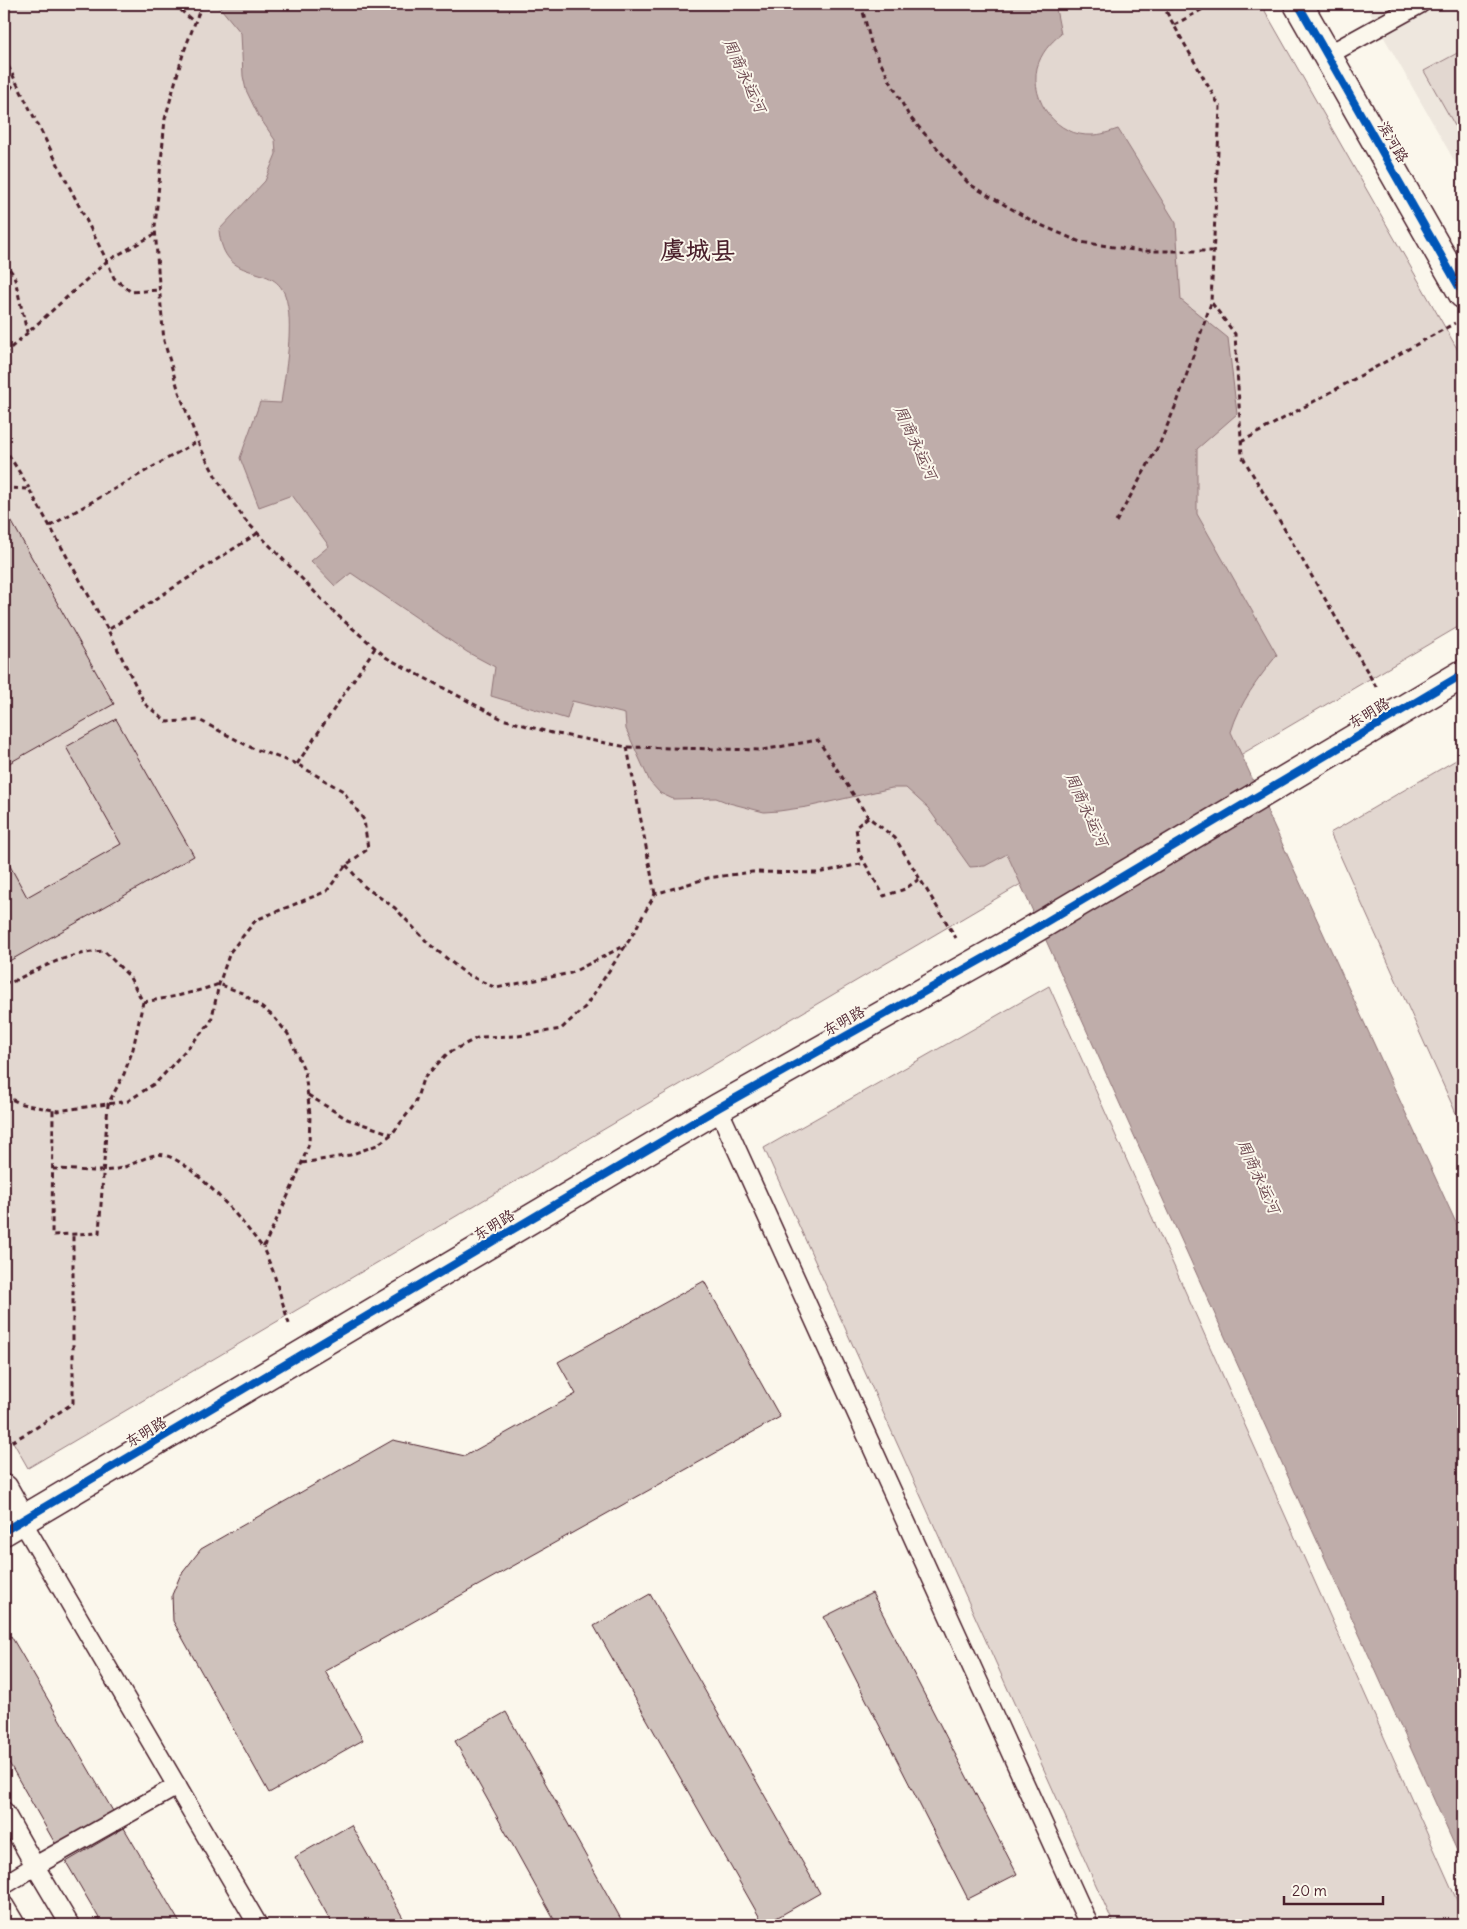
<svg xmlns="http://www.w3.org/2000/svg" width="1467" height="1929" font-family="Delius,'LXGW WenKai TC',sans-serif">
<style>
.built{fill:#eee7de}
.green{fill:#e2d7d0;stroke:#967b7e}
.water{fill:#bfadaa;stroke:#907477}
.building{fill:#cfc2bc;stroke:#4a1f2b}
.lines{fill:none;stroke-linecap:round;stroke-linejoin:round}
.lane-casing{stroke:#4a1f2b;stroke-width:21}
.street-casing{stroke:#4a1f2b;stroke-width:31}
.secondary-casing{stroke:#4a1f2b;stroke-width:31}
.path{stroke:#4a1f2b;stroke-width:3;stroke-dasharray:5 4;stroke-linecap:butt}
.lane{stroke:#fbf7ec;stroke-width:18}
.street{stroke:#fbf7ec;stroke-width:28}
.secondary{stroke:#fbf7ec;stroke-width:28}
.cycleway-casing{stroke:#fbf7ec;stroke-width:11}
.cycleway{stroke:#0057b8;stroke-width:8}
.labels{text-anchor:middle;stroke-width:4;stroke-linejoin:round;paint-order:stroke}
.street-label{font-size:15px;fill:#4a1f2b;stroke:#fbf7ec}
.water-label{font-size:16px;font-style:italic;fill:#6d4a51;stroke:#fbf7ec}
.town-label{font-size:25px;font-weight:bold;fill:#4a1f2b;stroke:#fbf7ec}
</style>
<rect width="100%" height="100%" fill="#fbf7ec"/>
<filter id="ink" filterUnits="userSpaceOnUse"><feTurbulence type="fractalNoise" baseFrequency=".02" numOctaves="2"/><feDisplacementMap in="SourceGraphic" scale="10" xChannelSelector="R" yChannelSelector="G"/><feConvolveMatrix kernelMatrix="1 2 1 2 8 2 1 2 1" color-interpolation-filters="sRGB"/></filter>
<g filter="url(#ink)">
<polygon class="built" points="1365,4 1463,4 1463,176"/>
<g class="green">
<polygon points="4,4 1261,4 1463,359 1463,624 28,1468 4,1426"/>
<polygon points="1463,50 1463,140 1424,71"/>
<polygon points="1463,756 1463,1129 1330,833"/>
<polygon points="1049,986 1463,1914 1463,1925 1114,1925 764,1148"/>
</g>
<path class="water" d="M217,4H1055L1061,34C1050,43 1041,53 1037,68C1030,101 1057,137 1092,135C1101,135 1109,132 1118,129L1176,223L1181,300L1228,338L1237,414L1197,449V514L1277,655C1258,679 1240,702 1231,732L1463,1238V1864L1007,854L985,866L970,867L928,808L906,788H892L807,807L779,811L764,812L729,803L716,798L673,799L660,793L650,782L626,729L625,714L572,701L567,719L491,696L495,667L467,652L351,573L335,586L311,561L329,546L292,495L259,507L240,458L260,402L281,403C285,373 295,324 285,295C272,260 224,287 219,230L265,181L276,154L275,140L258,115L246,90L243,76L241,33Z"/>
<g class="building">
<polygon points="4,508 114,704 4,766"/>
<polygon points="116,719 194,856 4,964 4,855 27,897 121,844 66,747"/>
<polygon points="704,1281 780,1417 325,1671 363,1740 269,1793 173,1621 172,1595 180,1576 201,1549 393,1440 465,1456 576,1394 558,1362"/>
<polygon points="872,1593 1017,1874 968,1899 824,1617"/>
<polygon points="650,1594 820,1893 764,1925 594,1626"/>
<polygon points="11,1636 117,1818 60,1852 4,1754 4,1640"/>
<polygon points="506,1712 622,1921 614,1925 557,1925 455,1741"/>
<polygon points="351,1825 407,1925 333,1925 295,1857"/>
<polygon points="124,1828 181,1925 103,1925 66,1862"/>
</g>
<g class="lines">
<g class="lane-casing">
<g id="lane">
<polyline points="1328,55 1420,4"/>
<polyline points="718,1108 1089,1925"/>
<polyline points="22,1521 258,1925"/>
<polyline points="4,1811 35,1866 4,1885"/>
<polyline points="4,1905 16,1925"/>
<polyline points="70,1925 35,1866 177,1786"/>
</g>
</g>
<g class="street-casing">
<polyline id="street" points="4,1489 22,1521"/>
</g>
<g class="secondary-casing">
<g id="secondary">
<polyline points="1298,4 1463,294"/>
<polyline points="4,1531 718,1108 1002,948 1463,674"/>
</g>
</g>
<g class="path">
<polyline points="174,4 194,22"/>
<polyline points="202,4 183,54 165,119 155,227 159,284 164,341 179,392 200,447 218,481 245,520 336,614 387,658 502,719 552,733 627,747 762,750 818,740 868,817"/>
<polyline points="861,4 872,47 909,116 969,184 1034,222 1080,242 1141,251 1214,251"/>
<polyline points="1162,4 1220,107 1211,302 1235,334 1242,456 1378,690"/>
<polyline points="1174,25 1212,4"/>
<polyline points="4,58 107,261 114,278 131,292 159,290"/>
<polyline points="4,96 16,82"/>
<polyline points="4,262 14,275 27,332"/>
<polyline points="4,354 107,261 155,234"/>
<polyline points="1241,442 1455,323"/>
<polyline points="4,447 29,488"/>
<polyline points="4,488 29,489 108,630 258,533"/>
<polyline points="1116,522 1160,443 1178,400 1211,303"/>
<polyline points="50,526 198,441"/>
<polyline points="627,747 655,894"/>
<polyline points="297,764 375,648"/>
<polyline points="346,865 365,887 395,908 429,944 466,974 496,988 571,973 626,945"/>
<polyline points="919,879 905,889 884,896 859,853 856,827 868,817 895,838 956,938"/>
<path d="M4,981L10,983C42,967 67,953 104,951L129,976L143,1002L133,1049L124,1074L108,1104L99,1233L52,1235L53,1110"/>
<path d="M143,1002C169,998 194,993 219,984L242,993L273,1016L288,1034L305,1072L310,1115L309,1144L294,1183L263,1248L273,1271L290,1327"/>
<polyline points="308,1095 347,1119 392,1134"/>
<polyline points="4,1096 22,1104 58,1111 128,1101 157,1082 211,1022 219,984 230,952 256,920 327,891 346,865 368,849 364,820 343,791 297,764 252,748 199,720 167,722 145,704 108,630"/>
<polyline points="302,1163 350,1155 377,1145 392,1134 415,1104 423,1079 448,1053 479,1037 518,1036 561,1029 585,1007 630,939 655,894 708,878 752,872 818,873 865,863"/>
<path d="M53,1169C74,1169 100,1174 121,1168C134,1165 151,1152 164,1155C193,1161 245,1224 263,1248"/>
<polyline points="4,1446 34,1429 73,1403 73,1234"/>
</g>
<use href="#lane" class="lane"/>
<use href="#street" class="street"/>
<use href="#secondary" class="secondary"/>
<g class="cycleway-casing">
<g id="cycleway">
<polyline points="1298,4 1463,294"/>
<polyline points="4,1531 718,1108 1002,948 1463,674"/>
</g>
</g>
<use href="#cycleway" class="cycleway"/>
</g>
</g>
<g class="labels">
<g class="street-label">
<text transform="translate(1393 142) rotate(60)" y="5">滨河路</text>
<text transform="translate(1369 713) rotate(-31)" y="5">东明路</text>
<text transform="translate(844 1021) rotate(-29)" y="5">东明路</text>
<text transform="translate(494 1225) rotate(-31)" y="5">东明路</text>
<text transform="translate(146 1432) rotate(-31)" y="5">东明路</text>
</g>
<g class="water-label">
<text transform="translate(745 75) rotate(65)" y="6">周商永运河</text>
<text transform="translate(916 442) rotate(65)" y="6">周商永运河</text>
<text transform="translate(1087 809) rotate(65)" y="6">周商永运河</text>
<text transform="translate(1259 1176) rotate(65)" y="6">周商永运河</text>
</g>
<g class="town-label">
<text x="698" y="259">虞城县</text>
</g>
</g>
<rect width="1467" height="1929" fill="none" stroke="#fbf7ec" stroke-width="20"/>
<rect x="10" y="10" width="1447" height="1909" fill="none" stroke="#4a1f2b" stroke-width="2" filter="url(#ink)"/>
<path d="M1284 1896v8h99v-8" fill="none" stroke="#4a1f2b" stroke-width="2.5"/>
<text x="1292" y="1896" font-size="15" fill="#4a1f2b" stroke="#fbf7ec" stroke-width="4" paint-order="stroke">20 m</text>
</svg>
